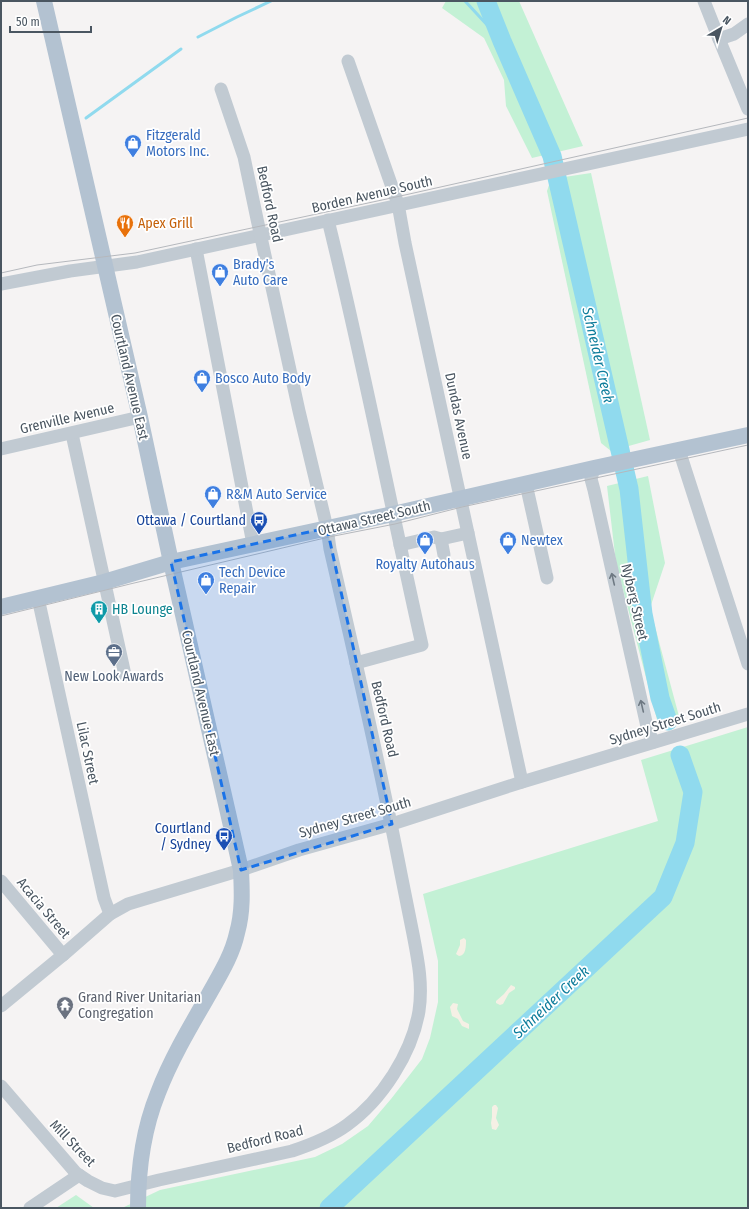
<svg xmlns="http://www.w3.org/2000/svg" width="749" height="1209" font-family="'Fira Sans Condensed',sans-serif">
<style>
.green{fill:#c3f1d5}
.sand{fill:#f5f0e5}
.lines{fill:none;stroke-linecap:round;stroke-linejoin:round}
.stream{stroke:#90daee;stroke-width:3}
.river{stroke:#90daee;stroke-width:19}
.minor{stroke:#c1cad2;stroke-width:13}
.major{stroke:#b3c2d1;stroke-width:16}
.tram{stroke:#b5b8bd;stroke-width:1}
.oneway{stroke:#6e7983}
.marked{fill:#1a73e8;fill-opacity:0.2;stroke:#1a73e8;stroke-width:3;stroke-dasharray:8 5;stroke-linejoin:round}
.labels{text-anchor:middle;stroke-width:3.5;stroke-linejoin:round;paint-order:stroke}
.shop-label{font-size:14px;fill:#366cbe;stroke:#fff;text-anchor:start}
.street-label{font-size:14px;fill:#4a5661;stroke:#fff}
.food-label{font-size:14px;fill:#c56008;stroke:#fff;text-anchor:start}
.transit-label{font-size:14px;fill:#164399;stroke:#fff;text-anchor:end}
.culture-label{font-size:14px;fill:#0d838f;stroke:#fff;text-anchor:start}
.service-label{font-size:14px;fill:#4e5e75;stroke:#fff}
.worship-label{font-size:14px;fill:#5b616d;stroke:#fff;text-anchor:start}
.water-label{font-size:15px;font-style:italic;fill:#0c7c9b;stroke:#fff}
</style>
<rect width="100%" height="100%" fill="#f5f3f3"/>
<g class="green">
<polygon points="446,1 519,1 583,146 532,158 506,106 504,80 484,38 442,8"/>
<polygon points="591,173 650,440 611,451 601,443 547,191 551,179"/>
<polygon points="648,476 665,563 650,608 680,720 659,727 616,563 607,486"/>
<polygon points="748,727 748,1208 122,1208 160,1190 315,1157 342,1144 368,1126 391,1099 422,1059 430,1038 438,1002 438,961 423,894 658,821 641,760"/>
<polygon points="76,1195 94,1208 56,1208"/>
</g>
<g class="sand">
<path d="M464,938L466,940C466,946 466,956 459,956L456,954L460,945V940Z"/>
<polygon points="511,985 515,987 515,989 509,993 503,1004 500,1005 496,1003 496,1001 504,994"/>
<polygon points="453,1003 458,1004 457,1009 463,1021 469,1024 469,1029 462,1026 458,1019 452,1016 450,1007"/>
<polygon points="494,1105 496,1105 498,1108 496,1118 499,1125 496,1130 492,1129 491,1123 492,1117 492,1107"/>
</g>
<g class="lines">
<g class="stream">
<polyline points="465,1 502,41"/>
<polyline points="198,37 237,17 271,1"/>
<polyline points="86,118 181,49"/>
</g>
<g class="river">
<polyline points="486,1 502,41 552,156 629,489 643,614 660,698 668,721"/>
<polyline points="329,1208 663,897 685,843 693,792 680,755"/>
</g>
<g class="minor">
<polyline points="704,1 719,39 734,34 748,24"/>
<polyline points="719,39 748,109"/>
<polyline points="348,61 398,204 405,243 522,782"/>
<path d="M328,220C363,361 390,503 422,645L356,663"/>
<polyline points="196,249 253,544"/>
<polyline points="1,284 70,271 137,262 748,129"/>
<polyline points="72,434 125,675"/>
<polyline points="1,449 140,417"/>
<polyline points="679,450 748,664"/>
<polyline points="594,468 591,479 594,490 648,731 654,742"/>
<polyline points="526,484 547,578"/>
<polyline points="400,545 434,537 441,539"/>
<polyline points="444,555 441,539 468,533"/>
<polyline points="38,598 104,898 110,914"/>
<polyline points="1,881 63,955"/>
<polyline points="1,1006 63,955 110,914 128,904 241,870 299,850 392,824 522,782 748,714"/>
<path d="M1,1086L76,1173L88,1181L102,1188L115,1191L159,1180L292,1151C310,1145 332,1136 347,1125C382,1100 412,1053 419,1011C423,984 418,960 413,934C409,914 405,894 401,874C380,765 355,657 330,549L327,528L299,411L257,219L244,157L221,89"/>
<polyline points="30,1208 79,1175"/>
</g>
<g class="major">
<path d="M44,1L140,417L171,562L241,870C242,891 243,912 237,933C232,956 219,976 208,996C190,1027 171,1059 158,1093C143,1130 138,1168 138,1208"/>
<polyline points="1,607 104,582 171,562 393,514 594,468 748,435"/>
</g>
<g class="tram">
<polyline points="1,273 37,265 135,253 396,197 748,118"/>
<polyline points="1,616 130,584 329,537 395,524 462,507 748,445"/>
</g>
</g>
<defs><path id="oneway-shaft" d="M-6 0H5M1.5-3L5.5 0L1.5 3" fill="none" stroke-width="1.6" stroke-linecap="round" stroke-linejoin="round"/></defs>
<g class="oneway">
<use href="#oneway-shaft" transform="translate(613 579) rotate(-103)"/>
<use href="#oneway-shaft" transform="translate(642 706) rotate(-103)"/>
</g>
<path class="marked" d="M327,528L392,824L241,870L171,562Z"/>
<defs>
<g id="shop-pin" transform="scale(0.9)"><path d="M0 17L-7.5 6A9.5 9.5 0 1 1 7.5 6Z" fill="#3f7fe0" stroke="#fff"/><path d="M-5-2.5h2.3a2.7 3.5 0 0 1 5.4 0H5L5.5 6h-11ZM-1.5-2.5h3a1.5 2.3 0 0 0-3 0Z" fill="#fff"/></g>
<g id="restaurant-pin" transform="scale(0.9)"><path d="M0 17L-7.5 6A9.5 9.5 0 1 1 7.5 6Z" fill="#e8710a" stroke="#fff"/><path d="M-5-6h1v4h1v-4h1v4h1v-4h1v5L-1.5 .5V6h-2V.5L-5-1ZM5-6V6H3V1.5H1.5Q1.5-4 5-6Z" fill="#fff"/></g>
<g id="bus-pin" transform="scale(0.9)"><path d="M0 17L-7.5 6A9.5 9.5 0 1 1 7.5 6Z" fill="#1a4fb4" stroke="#fff"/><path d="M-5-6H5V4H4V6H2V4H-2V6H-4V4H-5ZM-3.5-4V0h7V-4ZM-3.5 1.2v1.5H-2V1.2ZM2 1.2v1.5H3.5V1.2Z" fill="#fff"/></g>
<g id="building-pin" transform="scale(0.9)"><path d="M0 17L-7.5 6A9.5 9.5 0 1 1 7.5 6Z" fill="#0f9aa8" stroke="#fff"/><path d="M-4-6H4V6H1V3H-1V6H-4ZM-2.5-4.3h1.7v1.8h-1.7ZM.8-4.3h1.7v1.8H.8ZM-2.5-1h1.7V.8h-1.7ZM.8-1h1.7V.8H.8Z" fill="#fff"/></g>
<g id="office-pin" transform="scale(0.9)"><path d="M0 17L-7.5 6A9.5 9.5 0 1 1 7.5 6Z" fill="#5c6f8a" stroke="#fff"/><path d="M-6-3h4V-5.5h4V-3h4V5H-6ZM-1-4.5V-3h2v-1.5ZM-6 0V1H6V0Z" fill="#fff"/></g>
<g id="temple-pin" transform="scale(0.9)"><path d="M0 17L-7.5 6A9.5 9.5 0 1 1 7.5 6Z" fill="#6b7280" stroke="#fff"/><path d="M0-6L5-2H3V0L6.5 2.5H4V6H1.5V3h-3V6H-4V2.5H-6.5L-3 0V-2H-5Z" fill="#fff"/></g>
</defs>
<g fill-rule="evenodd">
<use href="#shop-pin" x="133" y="143"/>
<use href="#restaurant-pin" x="125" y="223"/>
<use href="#shop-pin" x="220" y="272"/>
<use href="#shop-pin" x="202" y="378"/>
<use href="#shop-pin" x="213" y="494"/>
<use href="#bus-pin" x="259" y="520"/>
<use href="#shop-pin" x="425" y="540"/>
<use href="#shop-pin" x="508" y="540"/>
<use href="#shop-pin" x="206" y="580"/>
<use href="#building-pin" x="99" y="609"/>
<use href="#office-pin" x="114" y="652"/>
<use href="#bus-pin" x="224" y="836"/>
<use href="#temple-pin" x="65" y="1005"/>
</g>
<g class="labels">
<g class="shop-label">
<text x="146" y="140">Fitzgerald<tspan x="146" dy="16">Motors Inc.</tspan></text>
<text x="233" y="269">Brady's<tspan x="233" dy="16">Auto Care</tspan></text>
<text x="215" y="383">Bosco Auto Body</text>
<text x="226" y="499">R&amp;M Auto Service</text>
<text x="521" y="545">Newtex</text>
<text x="425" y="569" text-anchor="middle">Royalty Autohaus</text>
<text x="219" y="577">Tech Device<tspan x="219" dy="16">Repair</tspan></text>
</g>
<g class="street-label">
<text transform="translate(372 194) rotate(-13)" y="5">Borden Avenue South</text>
<text transform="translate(270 204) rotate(78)" y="5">Bedford Road</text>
<text transform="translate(130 377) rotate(77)" y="5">Courtland Avenue East</text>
<text transform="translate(459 416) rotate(78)" y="5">Dundas Avenue</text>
<text transform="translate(67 418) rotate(-13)" y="5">Grenville Avenue</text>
<text transform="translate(374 518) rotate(-13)" y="5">Ottawa Street South</text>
<text transform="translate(635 602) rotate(77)" y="5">Nyberg Street</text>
<text transform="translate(201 693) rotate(77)" y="5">Courtland Avenue East</text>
<text transform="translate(385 719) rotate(77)" y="5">Bedford Road</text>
<text transform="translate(665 723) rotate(-17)" y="5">Sydney Street South</text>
<text transform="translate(88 753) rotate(78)" y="5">Lilac Street</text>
<text transform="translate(355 817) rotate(-16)" y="5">Sydney Street South</text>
<text transform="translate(44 908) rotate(50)" y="5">Acacia Street</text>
<text transform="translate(265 1139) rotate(-14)" y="5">Bedford Road</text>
<text transform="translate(73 1143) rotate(46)" y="5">Mill Street</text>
</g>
<g class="food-label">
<text x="138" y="228">Apex Grill</text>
</g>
<g class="transit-label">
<text x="246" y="525">Ottawa / Courtland</text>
<text x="211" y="833">Courtland<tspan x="211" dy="16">/ Sydney</tspan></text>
</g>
<g class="culture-label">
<text x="112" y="614">HB Lounge</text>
</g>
<g class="service-label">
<text x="114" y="681">New Look Awards</text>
</g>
<g class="worship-label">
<text x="78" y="1002">Grand River Unitarian<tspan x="78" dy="16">Congregation</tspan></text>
</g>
<g class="water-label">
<text transform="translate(598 355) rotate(77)" y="5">Schneider Creek</text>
<text transform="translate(551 1002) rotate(-43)" y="5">Schneider Creek</text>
</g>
</g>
<rect width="749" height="1209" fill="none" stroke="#4a5661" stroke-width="4"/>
<g transform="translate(721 28) rotate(38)" stroke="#ffffff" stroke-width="3" paint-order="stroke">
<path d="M0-3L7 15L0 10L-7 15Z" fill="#4a5661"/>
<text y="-6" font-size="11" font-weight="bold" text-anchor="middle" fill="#4a5661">N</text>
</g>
<path d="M10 26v6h81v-6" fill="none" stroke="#4a5661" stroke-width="2"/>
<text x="16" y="26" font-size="12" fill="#4a5661" stroke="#ffffff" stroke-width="3" paint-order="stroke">50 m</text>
</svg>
